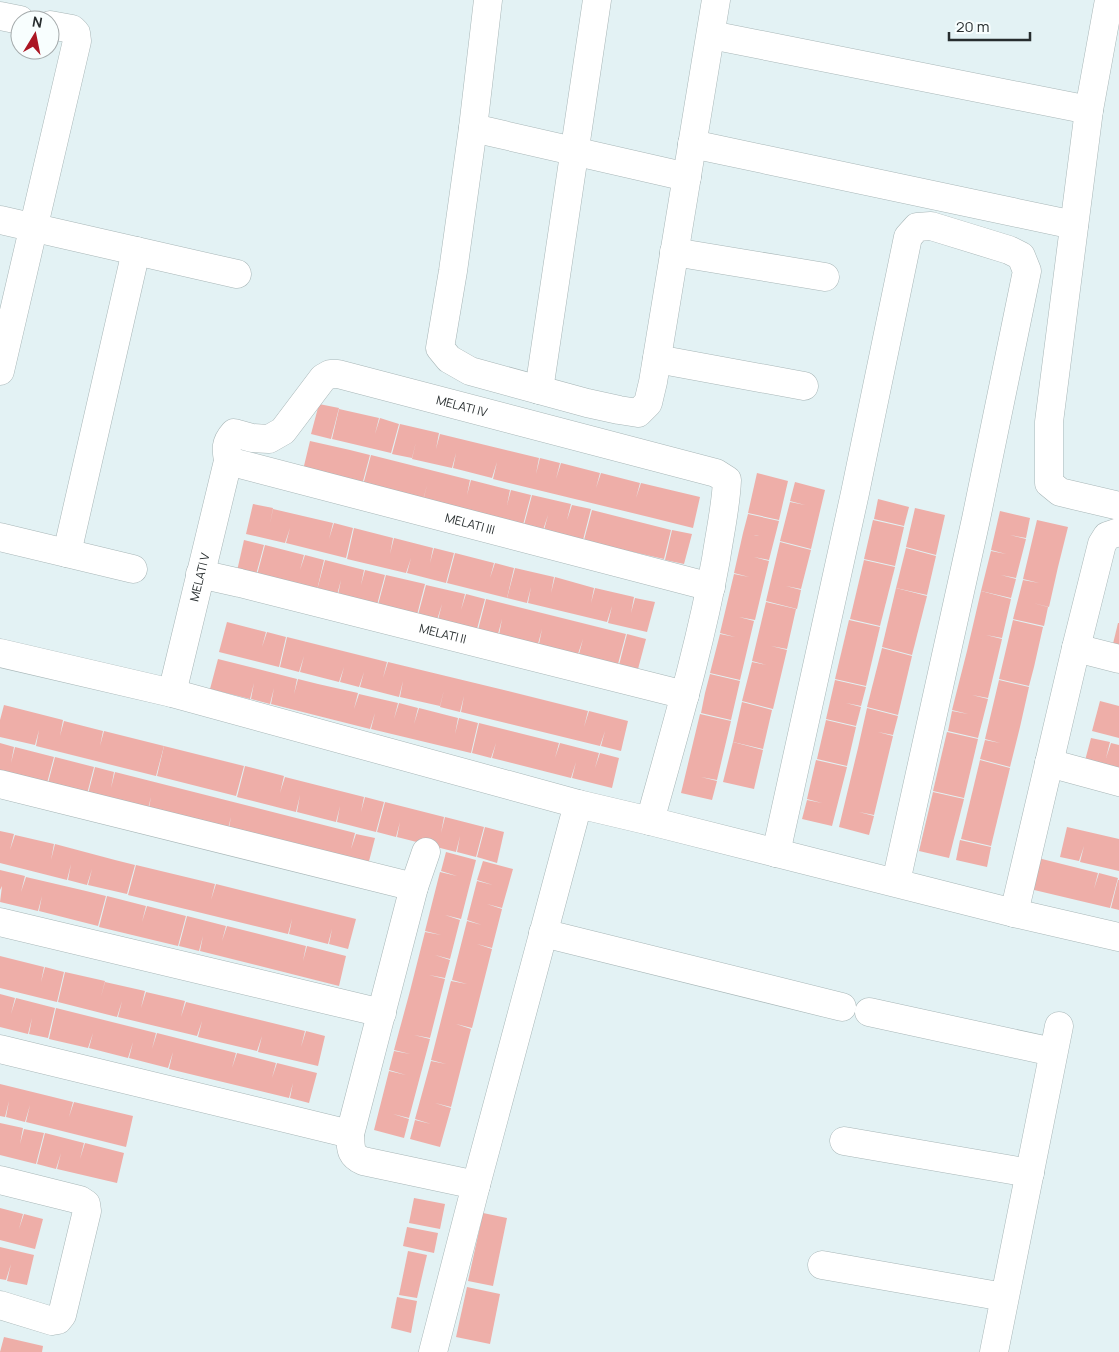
<svg xmlns="http://www.w3.org/2000/svg" width="1119" height="1352" font-family="Manrope,sans-serif">
<style>
.building{fill:#eeaea8}
.lines{fill:none;stroke-linecap:round;stroke-linejoin:round}
.minor-casing{stroke:#a8b6b7;stroke-width:29}
.minor{stroke:#fff;stroke-width:28}
.labels{text-anchor:middle;stroke-width:4.5;stroke-linejoin:round;paint-order:stroke}
.street-label{font-size:12px;fill:#272d2e;stroke:#f8fefe}
</style>
<rect width="100%" height="100%" fill="#e3f2f4"/>
<g class="building">
<polygon points="319,404 339,408 331,439 311,434"/>
<polygon points="339,409 379,418 375,434 380,418 399,424 391,453 332,439"/>
<polygon points="400,424 439,433 436,449 440,434 539,458 536,474 540,458 560,463 556,479 561,463 600,473 596,488 601,473 640,483 636,498 641,483 700,497 693,528 653,518 657,503 653,518 493,479 497,462 492,478 453,468 456,453 452,468 412,459 416,442 412,458 392,454"/>
<polygon points="310,441 350,450 346,466 350,450 370,455 362,485 303,470"/>
<polygon points="371,455 470,480 467,495 471,480 510,490 507,505 511,490 531,495 523,525 423,501 427,485 423,500 383,490 387,475 383,490 363,485"/>
<polygon points="757,473 788,481 779,520 748,513"/>
<polygon points="795,482 825,490 811,549 780,541 790,502 805,505 790,501"/>
<polygon points="532,495 571,504 567,520 572,505 591,509 583,540 544,530 548,515 543,530 524,525"/>
<polygon points="878,499 909,507 904,526 874,519"/>
<polygon points="253,504 273,508 270,524 273,509 333,523 329,539 334,523 353,528 346,558 286,543 290,528 285,543 246,534"/>
<polygon points="915,508 945,515 936,555 906,547"/>
<polygon points="592,510 671,530 664,559 624,550 628,534 624,550 584,540"/>
<polygon points="1000,511 1030,518 1026,538 1010,535 1026,539 1016,578 1001,575 1016,579 1011,598 981,591 991,551 1006,554 991,550"/>
<polygon points="748,514 779,521 769,560 754,557 769,561 755,620 739,617 754,621 740,680 710,673 720,634 735,637 720,633 734,574 749,577 734,573 743,533 759,536 743,533"/>
<polygon points="873,520 904,527 895,566 864,559"/>
<polygon points="1037,520 1068,527 1058,567 1042,563 1058,567 1049,607 1033,603 1048,607 1044,626 1013,619 1023,580 1039,583 1023,579"/>
<polygon points="354,528 393,538 390,554 394,538 433,548 430,563 434,548 454,553 446,583 407,573 411,558 406,573 347,559"/>
<polygon points="672,530 692,534 684,564 665,560"/>
<polygon points="244,540 264,545 256,575 237,571"/>
<polygon points="780,542 811,550 801,589 786,586 801,590 797,609 766,601"/>
<polygon points="265,545 304,555 300,570 305,555 324,560 317,590 257,575"/>
<polygon points="906,548 936,556 927,595 896,588"/>
<polygon points="455,553 494,563 490,578 495,563 514,568 507,598 447,583"/>
<polygon points="325,560 364,570 361,585 365,570 385,575 377,605 338,595 341,580 337,595 317,590"/>
<polygon points="864,560 895,567 880,626 850,619"/>
<polygon points="515,568 554,577 551,593 555,577 594,588 591,603 595,588 634,597 631,613 635,598 655,602 647,632 608,623 612,606 607,622 528,603 531,587 527,603 507,598"/>
<polygon points="386,575 425,584 417,615 378,605"/>
<polygon points="426,585 465,594 461,610 466,594 485,599 477,629 438,620 442,604 437,620 418,615"/>
<polygon points="896,588 927,596 912,655 882,647"/>
<polygon points="981,591 1011,599 1002,638 986,635 1002,639 988,698 972,695 988,699 978,738 948,731 952,711 968,714 952,710 967,651 982,654 967,651"/>
<polygon points="486,599 626,634 618,664 579,654 583,639 578,654 539,644 542,629 538,644 499,635 502,619 498,634 478,630"/>
<polygon points="766,602 796,609 787,649 771,646 787,650 773,709 742,701 752,662 767,665 752,661"/>
<polygon points="849,620 880,627 866,686 835,679"/>
<polygon points="1013,620 1043,627 1034,667 1019,664 1034,667 1029,686 999,679"/>
<polygon points="227,622 266,632 262,647 267,632 286,637 279,667 239,657 243,642 239,657 219,652"/>
<polygon points="1118,623 1119,623 1119,654 1111,652"/>
<polygon points="627,634 646,639 638,669 619,665"/>
<polygon points="287,637 387,662 383,678 388,662 508,691 504,707 508,691 588,711 584,727 589,711 628,721 621,751 601,746 605,731 600,746 461,712 464,696 460,712 440,707 444,690 440,706 400,697 403,681 399,697 360,687 364,672 359,687 340,682 344,667 339,682 300,672 304,656 299,672 280,667"/>
<polygon points="882,648 912,656 898,715 867,707"/>
<polygon points="218,659 297,679 294,694 298,679 318,684 314,699 318,684 358,693 354,709 359,694 398,703 394,719 399,703 418,708 414,724 419,708 458,718 455,734 459,718 478,723 471,753 371,729 375,713 370,729 271,704 274,688 270,704 251,699 254,683 250,699 210,689"/>
<polygon points="710,674 740,681 731,720 701,713 705,693 722,697 705,693"/>
<polygon points="835,680 866,687 861,706 846,703 861,707 856,726 826,719"/>
<polygon points="999,680 1029,687 1020,727 1004,724 1020,727 1010,767 980,759 985,740 1000,743 985,739"/>
<polygon points="1100,701 1119,706 1119,738 1092,731"/>
<polygon points="742,702 772,710 763,749 733,742"/>
<polygon points="4,705 63,720 60,736 64,721 103,731 100,746 104,731 124,736 120,751 124,736 164,746 156,776 36,746 39,730 35,745 0,737 0,720"/>
<polygon points="867,708 898,716 893,735 878,732 893,736 874,815 859,812 874,816 869,835 839,827 858,748 874,752 858,748"/>
<polygon points="700,714 731,721 717,780 701,777 717,781 712,800 681,793"/>
<polygon points="826,720 856,727 847,766 817,759"/>
<polygon points="479,723 519,733 515,748 519,733 559,743 555,758 560,743 599,753 595,768 600,753 619,758 612,788 572,778 576,762 571,778 492,758 496,743 491,758 472,753"/>
<polygon points="947,732 978,739 964,798 933,791"/>
<polygon points="1091,738 1110,742 1106,758 1111,743 1119,745 1119,777 1083,768"/>
<polygon points="733,742 763,750 754,789 723,782"/>
<polygon points="0,743 14,747 11,763 15,747 54,757 46,787 0,775"/>
<polygon points="164,746 204,756 200,773 204,756 244,766 236,796 157,776"/>
<polygon points="55,757 94,767 86,798 47,787"/>
<polygon points="816,760 847,767 832,826 802,819 807,800 822,803 807,799"/>
<polygon points="980,760 1010,768 991,846 961,839"/>
<polygon points="245,766 284,776 280,793 285,777 364,797 361,812 365,797 384,802 376,832 337,822 340,806 336,822 297,812 300,795 296,812 237,797"/>
<polygon points="95,767 114,772 111,788 115,772 355,833 351,849 356,834 375,838 367,869 228,833 231,817 227,833 148,813 151,797 147,813 87,798"/>
<polygon points="933,792 964,799 949,858 919,851"/>
<polygon points="385,802 444,817 441,833 445,817 484,827 476,857 457,852 460,836 456,852 397,837 400,822 396,837 377,832"/>
<polygon points="485,827 504,832 497,863 477,857"/>
<polygon points="1067,827 1119,839 1119,871 1080,862 1084,846 1079,861 1060,857"/>
<polygon points="0,831 14,834 10,850 15,835 54,844 51,860 55,844 115,860 111,875 115,860 135,865 127,894 88,885 92,869 87,885 68,880 71,864 67,880 0,863"/>
<polygon points="960,840 991,847 987,867 956,860"/>
<polygon points="446,852 476,860 461,919 445,915 460,920 450,959 435,955 450,960 445,978 429,975 445,979 430,1038 414,1035 430,1039 409,1118 393,1114 409,1119 404,1138 374,1130 389,1071 406,1075 389,1070 394,1051 410,1054 394,1050 410,991 425,995 410,991 425,932 441,935 425,931 440,872 457,876 441,871"/>
<polygon points="1038,858 1058,863 1054,879 1058,863 1098,873 1094,889 1099,873 1118,878 1110,908 1030,889"/>
<polygon points="483,861 513,869 502,908 487,904 502,909 492,948 477,944 492,949 472,1028 456,1024 471,1029 451,1107 435,1103 451,1108 440,1147 410,1139 415,1120 431,1124 415,1119 431,1061 446,1064 431,1060 451,981 467,984 452,980 467,921 482,925 467,920 477,881 493,885 477,880"/>
<polygon points="136,865 215,884 211,900 216,884 356,919 348,949 329,944 332,929 328,944 289,934 292,919 288,934 128,895"/>
<polygon points="0,870 25,876 21,892 26,877 86,891 82,907 86,891 106,896 98,926 39,911 42,896 38,911 0,902 2,886 0,890"/>
<polygon points="1118,880 1119,880 1119,910 1111,908"/>
<polygon points="107,896 146,906 142,922 147,906 186,916 178,946 99,927"/>
<polygon points="187,916 226,926 222,941 227,926 306,946 303,961 307,946 346,956 339,986 200,951 203,936 199,951 179,946"/>
<polygon points="0,956 44,967 41,982 45,967 64,972 57,1002 0,988"/>
<polygon points="65,972 105,981 101,997 105,982 145,991 141,1008 146,992 185,1001 181,1017 186,1002 305,1031 301,1047 306,1031 325,1036 318,1066 258,1052 262,1036 257,1051 198,1037 202,1021 197,1036 118,1017 122,1001 117,1017 58,1002"/>
<polygon points="0,994 15,998 11,1014 16,998 55,1008 48,1038 29,1034 32,1018 28,1034 0,1027"/>
<polygon points="56,1008 76,1013 72,1029 76,1013 156,1033 152,1049 157,1033 236,1053 232,1068 237,1053 276,1063 272,1078 277,1063 317,1073 309,1103 290,1098 293,1083 289,1098 169,1069 173,1052 168,1068 129,1058 133,1042 128,1058 89,1048 93,1033 88,1048 49,1039"/>
<polygon points="0,1084 53,1097 50,1112 53,1097 73,1102 69,1117 74,1102 133,1116 126,1147 26,1122 30,1105 25,1122 6,1117 9,1101 5,1117 0,1116"/>
<polygon points="0,1123 23,1128 20,1144 24,1129 44,1133 36,1164 0,1155"/>
<polygon points="45,1133 84,1143 80,1159 85,1143 124,1153 117,1183 57,1169 61,1153 56,1169 37,1164"/>
<polygon points="414,1198 445,1204 440,1229 409,1223"/>
<polygon points="0,1208 23,1214 19,1229 24,1214 43,1219 35,1249 0,1240"/>
<polygon points="483,1213 507,1218 493,1286 468,1281"/>
<polygon points="407,1227 438,1233 434,1253 403,1246"/>
<polygon points="0,1247 34,1255 27,1285 7,1281 11,1264 6,1280 0,1279"/>
<polygon points="408,1251 427,1255 417,1298 399,1295"/>
<polygon points="467,1287 500,1294 490,1344 456,1337"/>
<polygon points="397,1297 417,1301 411,1333 391,1328"/>
<polygon points="4,1337 43,1346 42,1352 0,1352"/>
</g>
<g class="lines">
<g class="minor-casing">
<g id="minor">
<polyline points="488,0 473,128 453,271 440,348 449,359 470,371 587,403 619,410 638,413 648,403 653,382 716,0"/>
<polyline points="1109,0 1089,110 1049,422 1049,483 1060,492 1119,506"/>
<polyline points="0,16 20,20"/>
<polyline points="711,35 1089,110"/>
<polyline points="473,128 687,177"/>
<polyline points="692,144 1074,225"/>
<polyline points="0,220 237,274"/>
<polyline points="674,252 825,277"/>
<polyline points="657,359 804,386"/>
<polyline points="0,371 77,41 76,33 72,29 50,25"/>
<polyline points="539,390 597,0"/>
<path id="s1" d="M228,461L711,587"/>
<polyline points="0,537 133,569"/>
<polyline points="67,553 136,251"/>
<path id="s2" d="M200,574L240,583L685,695"/>
<polyline points="1076,648 1119,659"/>
<polyline points="0,653 172,693 578,804 650,821 1014,913 1119,937"/>
<path id="s3" d="M172,693L228,461C226,449 225,443 234,433L252,438L269,439L283,431L323,378L330,374H338L716,473L727,480C726,506 720,532 716,559C700,647 674,734 650,821"/>
<polyline points="1049,763 1119,782"/>
<polyline points="0,784 414,887"/>
<path d="M426,852L414,887L350,1134C351,1147 349,1155 363,1161L476,1185"/>
<polyline points="776,853 855,493 908,237 917,227 931,226 1009,250 1021,256 1027,271 976,519 896,882"/>
<polyline points="1014,913 1076,648 1102,544 1107,536 1119,532"/>
<polyline points="0,922 382,1013"/>
<polyline points="543,933 842,1007"/>
<polyline points="869,1012 1053,1052"/>
<polyline points="0,1049 350,1134"/>
<polyline points="844,1141 1030,1173"/>
<polyline points="0,1180 80,1200 86,1204 87,1211 62,1315 58,1320 52,1321 0,1305"/>
<polyline points="822,1265 1004,1297"/>
<polyline points="433,1352 476,1185 578,804"/>
<polyline points="994,1352 1059,1026"/>
</g>
</g>
<use href="#minor" class="minor"/>
</g>
<g class="labels">
<g class="street-label">
<text dy="4" stroke="none"><textPath href="#s3" startOffset="531">MELATI IV</textPath></text>
<text dy="4" stroke="none"><textPath href="#s1" startOffset="250">MELATI III</textPath></text>
<text dy="4" stroke="none"><textPath href="#s3" startOffset="119">MELATI V</textPath></text>
<text dy="4" stroke="none"><textPath href="#s2" startOffset="250">MELATI II</textPath></text>
</g>
</g>
<g transform="translate(35 35) rotate(10)"><circle r="24" fill="#f8fefe" stroke="#a4aaab"/>
<path d="M0-4L9 19L0 12L-9 19Z" fill="#ab1623"/>
<text y="-8" font-size="14" font-weight="bold" text-anchor="middle" fill="#272d2e">N</text>
</g>
<path d="M949 32v8h81v-8" fill="none" stroke="#272d2e" stroke-width="2.5"/>
<text x="956" y="32" font-size="15" fill="#272d2e" stroke="#f8fefe" stroke-width="4" paint-order="stroke">20 m</text>
</svg>
